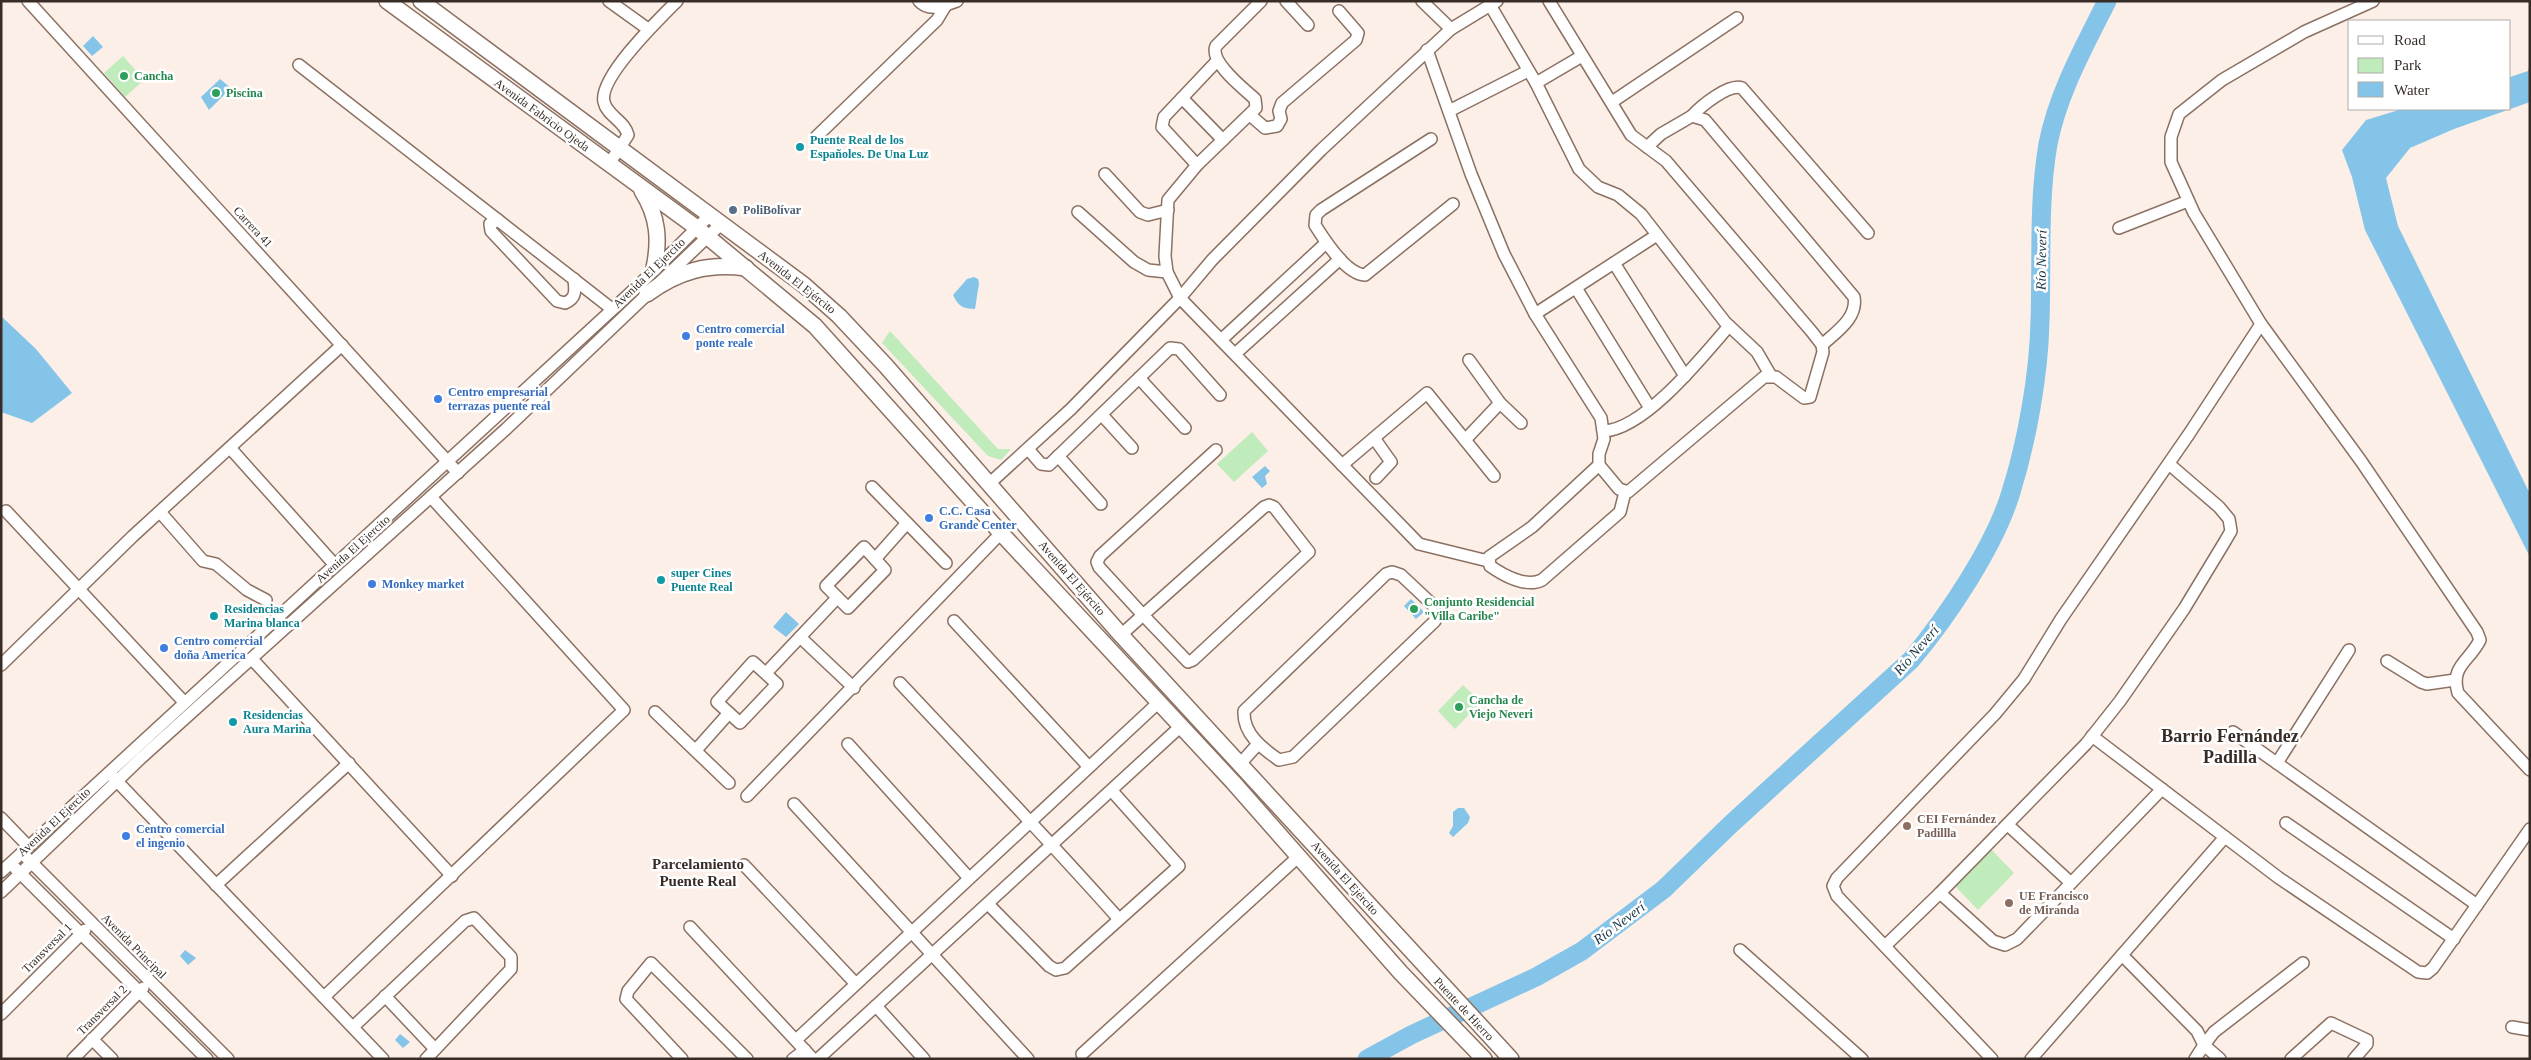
<svg xmlns="http://www.w3.org/2000/svg" width="2531" height="1060" font-family="'Times New Roman',serif">
<style>
.green{fill:#c0ebbb}
.water{fill:#84c4e8}
.lines{fill:none;stroke-linecap:round;stroke-linejoin:round}
.river{stroke:#84c4e8;stroke-width:19}
.street-casing{stroke:#8c7162;stroke-width:14}
.secondary-casing{stroke:#8c7162;stroke-width:18}
.street{stroke:#fff;stroke-width:11}
.secondary{stroke:#fff;stroke-width:15}
.leisure-dot{fill:#2e9e5b;stroke:#fff;stroke-width:2}
.culture-dot{fill:#0f9aa8;stroke:#fff;stroke-width:2}
.service-dot{fill:#5c6f8a;stroke:#fff;stroke-width:2}
.shop-dot{fill:#3f7fe0;stroke:#fff;stroke-width:2}
.education-dot{fill:#8d6e63;stroke:#fff;stroke-width:2}
.labels{text-anchor:middle;stroke-width:5;stroke-linejoin:round;paint-order:stroke}
.leisure-label{font-size:12px;font-weight:bold;fill:#27864d;stroke:#fff;text-anchor:start}
.street-label{font-size:12px;fill:#382c26;stroke:#fff}
.culture-label{font-size:12px;font-weight:bold;fill:#0d838f;stroke:#fff;text-anchor:start}
.service-label{font-size:12px;font-weight:bold;fill:#4e5e75;stroke:#fff;text-anchor:start}
.shop-label{font-size:12px;font-weight:bold;fill:#366cbe;stroke:#fff;text-anchor:start}
.education-label{font-size:12px;font-weight:bold;fill:#785e54;stroke:#fff;text-anchor:start}
.water-label{font-size:14px;font-style:italic;fill:#153342;stroke:#fff}
.quarter-label{font-size:15px;font-weight:bold;fill:#382c26;stroke:#fff}
.district-label{font-size:18px;font-weight:bold;fill:#382c26;stroke:#fff}
</style>
<rect width="100%" height="100%" fill="#fcefe8"/>
<g class="green">
<polygon points="123,56 144,80 125,97 104,73"/>
<polygon points="890,331 998,449 1011,449 1001,460 988,456 882,343"/>
<polygon points="1252,432 1268,451 1234,482 1217,464"/>
<polygon points="1463,685 1481,702 1455,729 1438,711"/>
<polygon points="1990,848 2014,873 1978,910 1953,884"/>
</g>
<g class="water">
<polygon points="93,36 103,47 92,56 83,46"/>
<polygon points="2530,64 2530,102 2454,129 2410,148 2386,178 2398,226 2530,494 2530,557 2365,230 2352,177 2342,150 2366,120 2402,109 2510,109 2510,77 2528,71"/>
<polygon points="220,79 231,88 209,110 201,97"/>
<path d="M974,277L978,279L979,283L975,309C963,309 958,306 953,295L967,279Z"/>
<polygon points="1,316 36,349 72,393 32,423 1,412"/>
<polygon points="1265,466 1270,471 1265,476 1267,484 1262,488 1252,477"/>
<polygon points="1411,599 1424,612 1416,619 1404,606"/>
<polygon points="786,612 799,624 786,637 773,627"/>
<polygon points="1458,808 1464,808 1470,817 1468,823 1453,837 1449,833 1453,826 1453,812"/>
<polygon points="185,950 196,958 188,965 180,956"/>
<polygon points="400,1034 410,1042 403,1048 395,1040"/>
</g>
<g class="lines">
<path class="river" d="M1367,1059L1411,1035L1536,977L1582,951L1664,889L1730,825L1911,660C1947,617 1995,546 2011,492C2027,441 2039,374 2040,321C2042,262 2038,202 2048,144C2058,93 2084,47 2107,1"/>
<g class="street-casing">
<g id="street">
<polyline points="28,1 458,473"/>
<polyline points="609,1 648,29"/>
<path d="M919,1C929,12 944,6 957,1"/>
<path d="M1261,1L1216,46C1209,62 1243,88 1255,99L1256,108L1197,165L1168,200L1165,256L1167,272L1180,298L1419,544L1488,561"/>
<polyline points="1286,1 1308,25"/>
<polyline points="1422,1 1451,29"/>
<path d="M2373,1L2304,32L2222,80L2179,114L2171,137V162L2194,213L2261,324L2361,461L2477,632L2480,640C2469,662 2450,666 2458,693L2530,770"/>
<polyline points="1490,5 1536,83 1579,169 1598,187 1618,195 1641,214 1725,322 1757,352 1771,376"/>
<polyline points="1427,50 1471,174 1504,254 1535,314 1601,418 1604,439 1599,454 1599,465 1619,489 1628,492 1764,377 1776,377 1804,398 1810,397 1823,352 1822,345 1812,332 1666,161 1631,135 1549,1"/>
<polyline points="299,65 612,309"/>
<polyline points="1536,83 1582,56"/>
<polyline points="1182,98 1223,140"/>
<polyline points="1612,102 1737,18"/>
<polyline points="1449,111 1528,71"/>
<polyline points="1250,115 1265,128 1277,126 1281,119 1279,111 1282,103 1356,40 1358,33 1339,11"/>
<path d="M1692,116C1701,106 1729,83 1742,88L1868,233"/>
<polyline points="816,137 937,20 946,5"/>
<path d="M1431,139L1321,210L1316,215L1315,225C1325,241 1346,274 1365,275L1453,204"/>
<path d="M1647,147L1661,134L1692,116L1705,120L1854,297C1858,318 1836,332 1822,345"/>
<path d="M609,164L628,135C625,121 607,116 604,102C598,78 660,18 677,1"/>
<polyline points="1197,165 1162,127 1164,117 1217,61"/>
<polyline points="1105,174 1140,212 1148,215 1168,210"/>
<polyline points="1078,212 1134,262 1148,270 1167,272"/>
<path d="M498,220L490,224L491,231L557,301L565,303C577,298 575,290 574,279"/>
<polyline points="2119,228 2188,201"/>
<polyline points="1614,263 1685,376"/>
<polyline points="1576,288 1650,408"/>
<polyline points="1535,314 1657,235"/>
<polyline points="1221,340 1326,243"/>
<polyline points="1235,354 1340,259"/>
<polyline points="1469,360 1500,403 1521,423"/>
<polyline points="1139,378 1185,428"/>
<polyline points="1102,415 1132,448"/>
<path d="M1604,431C1645,429 1703,356 1729,326"/>
<polyline points="1374,438 1391,462 1376,478"/>
<polyline points="1465,440 1494,476"/>
<polyline points="231,449 334,564"/>
<polyline points="1028,449 1041,464 1049,465 1170,348 1179,349 1220,395"/>
<polyline points="1058,456 1101,504"/>
<polyline points="1342,465 1427,393 1465,440 1500,403"/>
<path d="M1599,465L1532,527L1489,557L1490,566C1503,575 1526,588 1542,580L1620,512L1625,492"/>
<polyline points="990,483 1071,409 1180,298 1212,260 1321,150 1451,29 1497,1"/>
<polyline points="872,487 946,563"/>
<polygon points="1269,505 1274,507 1309,552 1193,660 1188,662 1143,615 1264,507"/>
<polyline points="6,511 184,702"/>
<polyline points="160,512 203,561 216,564 247,590 266,600"/>
<polygon points="864,547 885,570 848,608 826,586"/>
<polyline points="875,559 907,523"/>
<path d="M1392,572L1401,575L1434,606L1435,621L1293,757L1279,760C1262,748 1243,734 1244,711L1386,574Z"/>
<polyline points="954,621 1088,766"/>
<polyline points="1121,635 1143,615 1099,567 1097,562 1100,556 1216,450"/>
<polyline points="800,637 854,688"/>
<polyline points="252,659 452,876"/>
<polyline points="2387,661 2421,682 2427,684 2455,680"/>
<polygon points="753,662 777,684 740,723 717,702"/>
<polyline points="1,665 133,536 342,345"/>
<polyline points="766,673 837,598"/>
<path d="M900,683C973,761 1047,838 1118,918"/>
<polyline points="655,712 729,783"/>
<polyline points="2233,732 2477,905"/>
<polyline points="2092,736 2279,878 2418,972 2427,973 2433,968 2530,829"/>
<polyline points="848,744 969,878"/>
<polyline points="696,750 729,713"/>
<polyline points="2277,763 2349,650"/>
<polyline points="1240,764 1258,744"/>
<polyline points="113,777 383,1059"/>
<polyline points="747,796 1001,533"/>
<polyline points="794,804 1028,1059"/>
<polyline points="1,818 28,846"/>
<polyline points="2286,823 2454,939"/>
<polyline points="2008,825 2071,883"/>
<polyline points="26,857 228,1059"/>
<polyline points="744,865 856,984"/>
<polyline points="15,868 207,1059"/>
<polyline points="1,872 638,286 710,215"/>
<polyline points="216,885 349,763"/>
<polyline points="1,892 141,758 506,429 721,224"/>
<polyline points="1940,893 1993,941 2005,945 2017,939 2162,789"/>
<polyline points="988,904 1049,966 1056,970 1065,968 1179,866 1112,791"/>
<polyline points="690,927 813,1059"/>
<polyline points="1885,946 1940,893 2086,744 2120,701 2184,609 2224,543 2231,531 2229,519 2219,507 2169,464"/>
<polyline points="1740,950 1862,1059"/>
<polyline points="2122,955 2197,1031 2204,1045 2195,1059"/>
<polyline points="385,996 435,1049"/>
<polyline points="324,997 624,710 431,497"/>
<polyline points="876,1006 924,1059"/>
<polyline points="1,1014 85,930"/>
<polyline points="353,1027 465,921 474,918 511,957 511,969 426,1059"/>
<polyline points="2512,1027 2530,1030"/>
<polyline points="92,1039 112,1059"/>
<polyline points="796,1040 1159,702"/>
<polyline points="1082,1054 1298,857"/>
<polyline points="73,1059 143,988"/>
<polyline points="682,1059 626,999 628,991 651,963 747,1059"/>
<polyline points="793,1059 805,1050"/>
<polyline points="818,1059 1181,726"/>
<polyline points="1992,1059 1837,896 1833,886 1837,878 1995,714 2024,679 2061,619 2189,434 2261,324"/>
<polyline points="2031,1059 2225,837"/>
<polyline points="2220,1059 2204,1045 2214,1032 2303,963"/>
<polyline points="2291,1059 2331,1023 2367,1040 2367,1044 2354,1059"/>
</g>
</g>
<g class="secondary-casing">
<g id="secondary">
<polyline points="387,1 697,228 815,326 1001,533 1233,782 1401,973 1484,1059"/>
<polyline points="421,1 804,285 839,316 886,366 1121,635 1511,1059"/>
<path d="M642,191C658,216 660,240 654,268"/>
<path d="M647,294C678,271 708,263 746,268"/>
</g>
</g>
<use href="#street" class="street"/>
<use href="#secondary" class="secondary"/>
</g>
<g class="leisure-dot">
<circle cx="124" cy="76" r="5"/>
<circle cx="216" cy="93" r="5"/>
<circle cx="1414" cy="609" r="5"/>
<circle cx="1459" cy="707" r="5"/>
</g>
<g class="culture-dot">
<circle cx="800" cy="147" r="5"/>
<circle cx="661" cy="580" r="5"/>
<circle cx="214" cy="616" r="5"/>
<circle cx="233" cy="722" r="5"/>
</g>
<circle class="service-dot" cx="733" cy="210" r="5"/>
<g class="shop-dot">
<circle cx="686" cy="336" r="5"/>
<circle cx="438" cy="399" r="5"/>
<circle cx="929" cy="518" r="5"/>
<circle cx="372" cy="584" r="5"/>
<circle cx="164" cy="648" r="5"/>
<circle cx="126" cy="836" r="5"/>
</g>
<g class="education-dot">
<circle cx="1907" cy="826" r="5"/>
<circle cx="2009" cy="903" r="5"/>
</g>
<g class="labels">
<g class="leisure-label">
<text x="134" y="80">Cancha</text>
<text x="226" y="97">Piscina</text>
<text x="1424" y="606">Conjunto Residencial<tspan x="1424" dy="14">"Villa Caribe"</tspan></text>
<text x="1469" y="704">Cancha de<tspan x="1469" dy="14">Viejo Neveri</tspan></text>
</g>
<g class="street-label">
<text transform="translate(542 115) rotate(36)" y="4">Avenida Fabricio Ojeda</text>
<text transform="translate(253 227) rotate(47)" y="4">Carrera 41</text>
<text transform="translate(649 273) rotate(-44)" y="4">Avenida El Ejercito</text>
<text transform="translate(797 282) rotate(38)" y="4">Avenida El Ejército</text>
<text transform="translate(353 549) rotate(-42)" y="4">Avenida El Ejercito</text>
<text transform="translate(1072 578) rotate(49)" y="4">Avenida El Ejército</text>
<text transform="translate(54 822) rotate(-43)" y="4">Avenida El Ejercito</text>
<text transform="translate(1345 878) rotate(48)" y="4">Avenida El Ejército</text>
<text transform="translate(134 946) rotate(45)" y="4">Avenida Principal</text>
<text transform="translate(47 948) rotate(-45)" y="4">Transversal 1</text>
<text transform="translate(1464 1009) rotate(47)" y="4">Puente de Hierro</text>
<text transform="translate(102 1010) rotate(-45)" y="4">Transversal 2</text>
</g>
<g class="culture-label">
<text x="810" y="144">Puente Real de los<tspan x="810" dy="14">Españoles. De Una Luz</tspan></text>
<text x="671" y="577">super Cines<tspan x="671" dy="14">Puente Real</tspan></text>
<text x="224" y="613">Residencias<tspan x="224" dy="14">Marina blanca</tspan></text>
<text x="243" y="719">Residencias<tspan x="243" dy="14">Aura Marina</tspan></text>
</g>
<g class="service-label">
<text x="743" y="214">PoliBolívar</text>
</g>
<g class="shop-label">
<text x="696" y="333">Centro comercial<tspan x="696" dy="14">ponte reale</tspan></text>
<text x="448" y="396">Centro empresarial<tspan x="448" dy="14">terrazas puente real</tspan></text>
<text x="939" y="515">C.C. Casa<tspan x="939" dy="14">Grande Center</tspan></text>
<text x="382" y="588">Monkey market</text>
<text x="174" y="645">Centro comercial<tspan x="174" dy="14">doña America</tspan></text>
<text x="136" y="833">Centro comercial<tspan x="136" dy="14">el ingenio</tspan></text>
</g>
<g class="education-label">
<text x="1917" y="823">CEI Fernández<tspan x="1917" dy="14">Padillla</tspan></text>
<text x="2019" y="900">UE Francisco<tspan x="2019" dy="14">de Miranda</tspan></text>
</g>
<g class="water-label">
<text transform="translate(2041 260) rotate(-89)" y="5">Río Neverí</text>
<text transform="translate(1916 650) rotate(-49)" y="5">Río Neverí</text>
<text transform="translate(1619 923) rotate(-37)" y="5">Río Neverí</text>
</g>
<g class="quarter-label">
<text x="698" y="869">Parcelamiento<tspan x="698" dy="17">Puente Real</tspan></text>
</g>
<g class="district-label">
<text x="2230" y="742">Barrio Fernández<tspan x="2230" dy="21">Padilla</tspan></text>
</g>
</g>
<rect width="2531" height="1060" fill="none" stroke="#382c26" stroke-width="5"/>
<rect x="2348" y="20" width="162" height="90" fill="#ffffff" stroke="#afaba8"/>
<rect x="2358" y="36" width="25" height="8" fill="#ffffff" stroke="#afaba8"/>
<text x="2394" y="45" font-size="15" fill="#382c26">Road</text>
<rect x="2358" y="58" width="25" height="15" fill="#c0ebbb" stroke="#afaba8"/>
<text x="2394" y="70" font-size="15" fill="#382c26">Park</text>
<rect x="2358" y="82" width="25" height="15" fill="#84c4e8" stroke="#afaba8"/>
<text x="2394" y="95" font-size="15" fill="#382c26">Water</text>
</svg>
